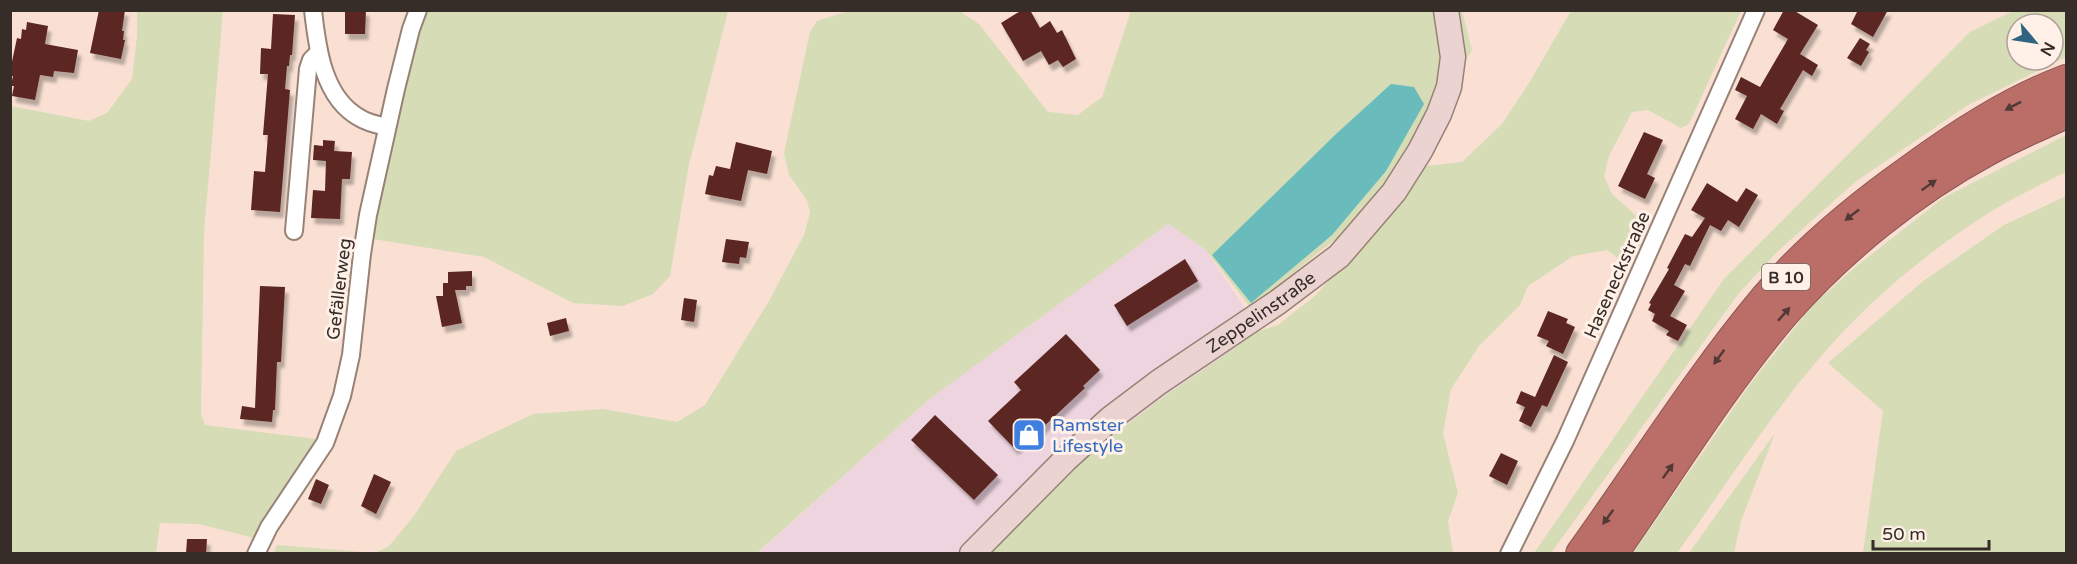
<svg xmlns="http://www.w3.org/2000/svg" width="2077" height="564" font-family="'Varela Round',sans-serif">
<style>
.commercial{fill:#edd4de}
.green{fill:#d5dcb6;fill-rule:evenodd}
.water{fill:#6abcbc}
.building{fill:#5b2621;filter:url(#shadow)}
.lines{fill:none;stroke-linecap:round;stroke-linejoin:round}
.street-casing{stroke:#988276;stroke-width:20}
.secondary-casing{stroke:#988276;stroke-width:27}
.highway-casing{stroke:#8c5752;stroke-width:34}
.street{stroke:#fff;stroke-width:16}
.secondary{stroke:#ebd3d2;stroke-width:24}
.highway{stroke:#bb6d68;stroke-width:32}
.oneway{fill:#513a35}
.labels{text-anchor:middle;stroke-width:6;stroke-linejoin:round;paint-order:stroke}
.shield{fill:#fff0e8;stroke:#726862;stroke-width:1.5}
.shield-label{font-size:16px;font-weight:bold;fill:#362d28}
.street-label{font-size:18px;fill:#362d28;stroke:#fff0e8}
.shop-label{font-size:18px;fill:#366cbe;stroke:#fff0e8;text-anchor:start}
</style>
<defs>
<filter id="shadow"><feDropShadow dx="3.5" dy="6" stdDeviation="1.5" flood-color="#0004"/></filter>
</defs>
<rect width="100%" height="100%" fill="#f9e0d3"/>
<polygon class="commercial" points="1168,224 1205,249 1260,331 1158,401 1092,452 990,553 757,554 928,400"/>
<g class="green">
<path d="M2015,10L2066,11V57L1968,105L1855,182L1777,252L1739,293L1551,553H1534L1724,279L1970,32ZM2017,24H2053V60H2017Z"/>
<polygon points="137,11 223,11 204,232 201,414 205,425 316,439 254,538 199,524 160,523 156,553 11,553 10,106 89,121 107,113 132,79 137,36"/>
<path d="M427,11H728L689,164L670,276L653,294L623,306L573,303L484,257L373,239C388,162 401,85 427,11Z"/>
<polygon points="849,11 959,11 979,24 1048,112 1078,115 1102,97 1131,11 1462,11 1472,50 1392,174 1337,238 1250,307 1205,249 1168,224 928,400 757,553 273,554 277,545 375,553 389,546 414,516 456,451 533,414 603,409 677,422 705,405 769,301 804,235 810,213 807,200 789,175 784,153 810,32 817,21"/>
<polygon points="1571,11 1741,11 1689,124 1681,128 1648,110 1632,112 1609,156 1604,176 1612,194 1642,221 1644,234 1630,267 1607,250 1573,256 1528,286 1520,305 1479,346 1451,389 1443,433 1458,493 1448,521 1453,553 990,554 1092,452 1158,401 1259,331 1278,325 1316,295 1426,166 1462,162 1502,124 1529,83"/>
<path d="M2066,135V172C2046,182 2025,192 2005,203C1938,243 1874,295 1823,354C1769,416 1725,487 1677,553H1633L1751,383L1812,306L1853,269L1943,198Z"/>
<polygon points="2066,196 2066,553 1863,553 1883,411 1828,363 1922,282 2004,225"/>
<polygon points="1775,433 1741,521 1734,553 1689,553"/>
</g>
<polygon class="water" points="1391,84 1414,87 1424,104 1386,171 1332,235 1251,303 1212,255 1336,134"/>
<g class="building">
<polygon points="99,10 125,10 122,31 124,31 123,40 125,40 121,59 90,53"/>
<polygon points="347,10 366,10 365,34 345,34 345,12"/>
<polygon points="1022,10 1030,10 1040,28 1050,21 1057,33 1062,30 1076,59 1063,67 1058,60 1049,65 1041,51 1023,61 1001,23"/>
<polygon points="1784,10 1793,10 1818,25 1800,54 1818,65 1812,76 1803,70 1780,109 1784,111 1777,124 1761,114 1753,129 1735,119 1747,96 1735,90 1741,77 1760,87 1788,39 1773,30"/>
<polygon points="1858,10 1888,10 1873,37 1851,24"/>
<polygon points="273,14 295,15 292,55 290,55 289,66 287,66 285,89 290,90 280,212 251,210 254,171 265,172 268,135 263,135 268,74 260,74 261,48 271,49"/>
<polygon points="27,22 48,26 45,44 78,50 74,73 54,71 53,77 40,75 35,100 12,96 14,86 11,86 13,76 10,76 10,71 17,38 21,39 22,29 26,30"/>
<polygon points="1860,38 1870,44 1866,50 1869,52 1861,66 1847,58"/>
<polygon points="1644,132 1663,140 1647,174 1655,178 1645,199 1618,186"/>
<polygon points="323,140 335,141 334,151 352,152 350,179 342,179 340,219 311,218 313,190 325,191 326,161 313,160 314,145 323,146"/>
<polygon points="736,142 772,151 767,174 748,170 741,201 705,194 709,175 713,176 716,166 730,169"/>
<polygon points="1707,183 1737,202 1746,188 1758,195 1739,227 1728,220 1721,231 1710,225 1690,266 1685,264 1674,285 1685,291 1670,316 1687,325 1678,341 1666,335 1669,331 1652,321 1655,314 1648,310 1651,304 1649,303 1669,269 1667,268 1685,234 1692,237 1705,218 1691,210"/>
<polygon points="726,239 749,242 746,258 740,257 739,264 722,262"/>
<polygon points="1185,259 1198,281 1127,326 1114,305"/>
<polygon points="472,271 472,286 466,286 466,290 455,290 462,323 442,327 436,296 443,296 443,283 448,283 448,272"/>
<polygon points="260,286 285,287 281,362 277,362 275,410 273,410 272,422 240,419 242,406 255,408"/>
<polygon points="684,298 697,300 694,322 681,320"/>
<polygon points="1548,311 1568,319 1566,323 1575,327 1563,354 1546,346 1549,341 1537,336"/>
<polygon points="566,318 569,331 550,336 547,323"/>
<polygon points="1066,334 1100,370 1083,386 1085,388 1027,442 1025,440 1015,449 988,421 1021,390 1014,382"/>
<polygon points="1554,355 1568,362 1547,407 1542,405 1531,427 1519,421 1525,407 1516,403 1521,391 1535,397"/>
<polygon points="935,415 998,475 974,500 911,440"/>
<polygon points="1501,453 1518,461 1507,485 1489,476"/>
<polygon points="374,474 391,482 376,514 361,506"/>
<polygon points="316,479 329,485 321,504 308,499"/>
<polygon points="187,539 207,539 206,554 186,554"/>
</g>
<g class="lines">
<g class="street-casing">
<g id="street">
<path d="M313,10C317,47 323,98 360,118C368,123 378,125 387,127"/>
<polyline points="294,231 308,69 311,60 318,53"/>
<polyline points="256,554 269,527 325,443 342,396 351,355 362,254 368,215 396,89 411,29 418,10"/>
<polyline points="1509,554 1565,441 1756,10"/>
</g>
</g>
<g class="secondary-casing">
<g id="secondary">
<path id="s1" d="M972,554L1065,460L1110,419L1159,382L1278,302L1339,256L1394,192L1420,151L1439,114L1449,87L1453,57L1446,10"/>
</g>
</g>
<g class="highway-casing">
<g id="highway">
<path d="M1582,554C1643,469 1699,379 1766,299C1807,250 1857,209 1909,172C1958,136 2009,103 2066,81"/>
<path d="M1611,554C1668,473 1719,388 1783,313C1840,248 1912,190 1988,149C2013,135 2040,124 2066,112"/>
</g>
</g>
<use href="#street" class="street"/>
<use href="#secondary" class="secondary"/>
<use href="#highway" class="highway"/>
</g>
<defs><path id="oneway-solid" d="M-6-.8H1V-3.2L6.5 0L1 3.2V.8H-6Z" transform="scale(1.5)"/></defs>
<g class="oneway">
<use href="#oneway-solid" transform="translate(2013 106) rotate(153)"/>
<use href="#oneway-solid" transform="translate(1929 185) rotate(-35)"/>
<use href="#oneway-solid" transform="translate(1852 215) rotate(142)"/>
<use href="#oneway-solid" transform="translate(1784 314) rotate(-49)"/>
<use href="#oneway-solid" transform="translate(1719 357) rotate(126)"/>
<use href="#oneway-solid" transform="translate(1668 471) rotate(-55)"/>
<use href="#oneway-solid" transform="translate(1608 517) rotate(126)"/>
</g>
<defs>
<g id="shop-square" transform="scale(1.725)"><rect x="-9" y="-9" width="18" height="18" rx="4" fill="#3f7fe0" stroke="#fff0e8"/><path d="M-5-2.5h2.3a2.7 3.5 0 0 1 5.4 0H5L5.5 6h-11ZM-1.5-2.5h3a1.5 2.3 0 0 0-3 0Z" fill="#fff"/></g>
</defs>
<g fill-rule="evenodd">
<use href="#shop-square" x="1029" y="435"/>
</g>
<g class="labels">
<rect class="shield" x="1762" y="264" width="48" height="26" rx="4.5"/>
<g class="shield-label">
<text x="1786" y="283">B 10</text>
</g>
<g class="street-label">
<text transform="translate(1617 275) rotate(-66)" y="6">Haseneckstraße</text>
<text transform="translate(339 289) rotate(-83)" y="6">Gefällerweg</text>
<text dy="6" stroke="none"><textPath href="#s1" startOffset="378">Zeppelinstraße</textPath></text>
</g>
<g class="shop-label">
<text x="1052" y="431">Ramster<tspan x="1052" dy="21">Lifestyle</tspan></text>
</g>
</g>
<rect width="2077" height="564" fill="none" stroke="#362d28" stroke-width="24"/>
<g transform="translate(2035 42) rotate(119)"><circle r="28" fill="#fff0e8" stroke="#afa29b" stroke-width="1.5"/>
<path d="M0-4.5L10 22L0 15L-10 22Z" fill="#2f6580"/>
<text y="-9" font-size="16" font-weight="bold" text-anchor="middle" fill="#362d28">N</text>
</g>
<path d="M1873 540v9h116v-9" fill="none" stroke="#362d28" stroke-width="3"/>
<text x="1882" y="540" font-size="18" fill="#362d28" stroke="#fff0e8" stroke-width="4.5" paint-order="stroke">50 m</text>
</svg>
